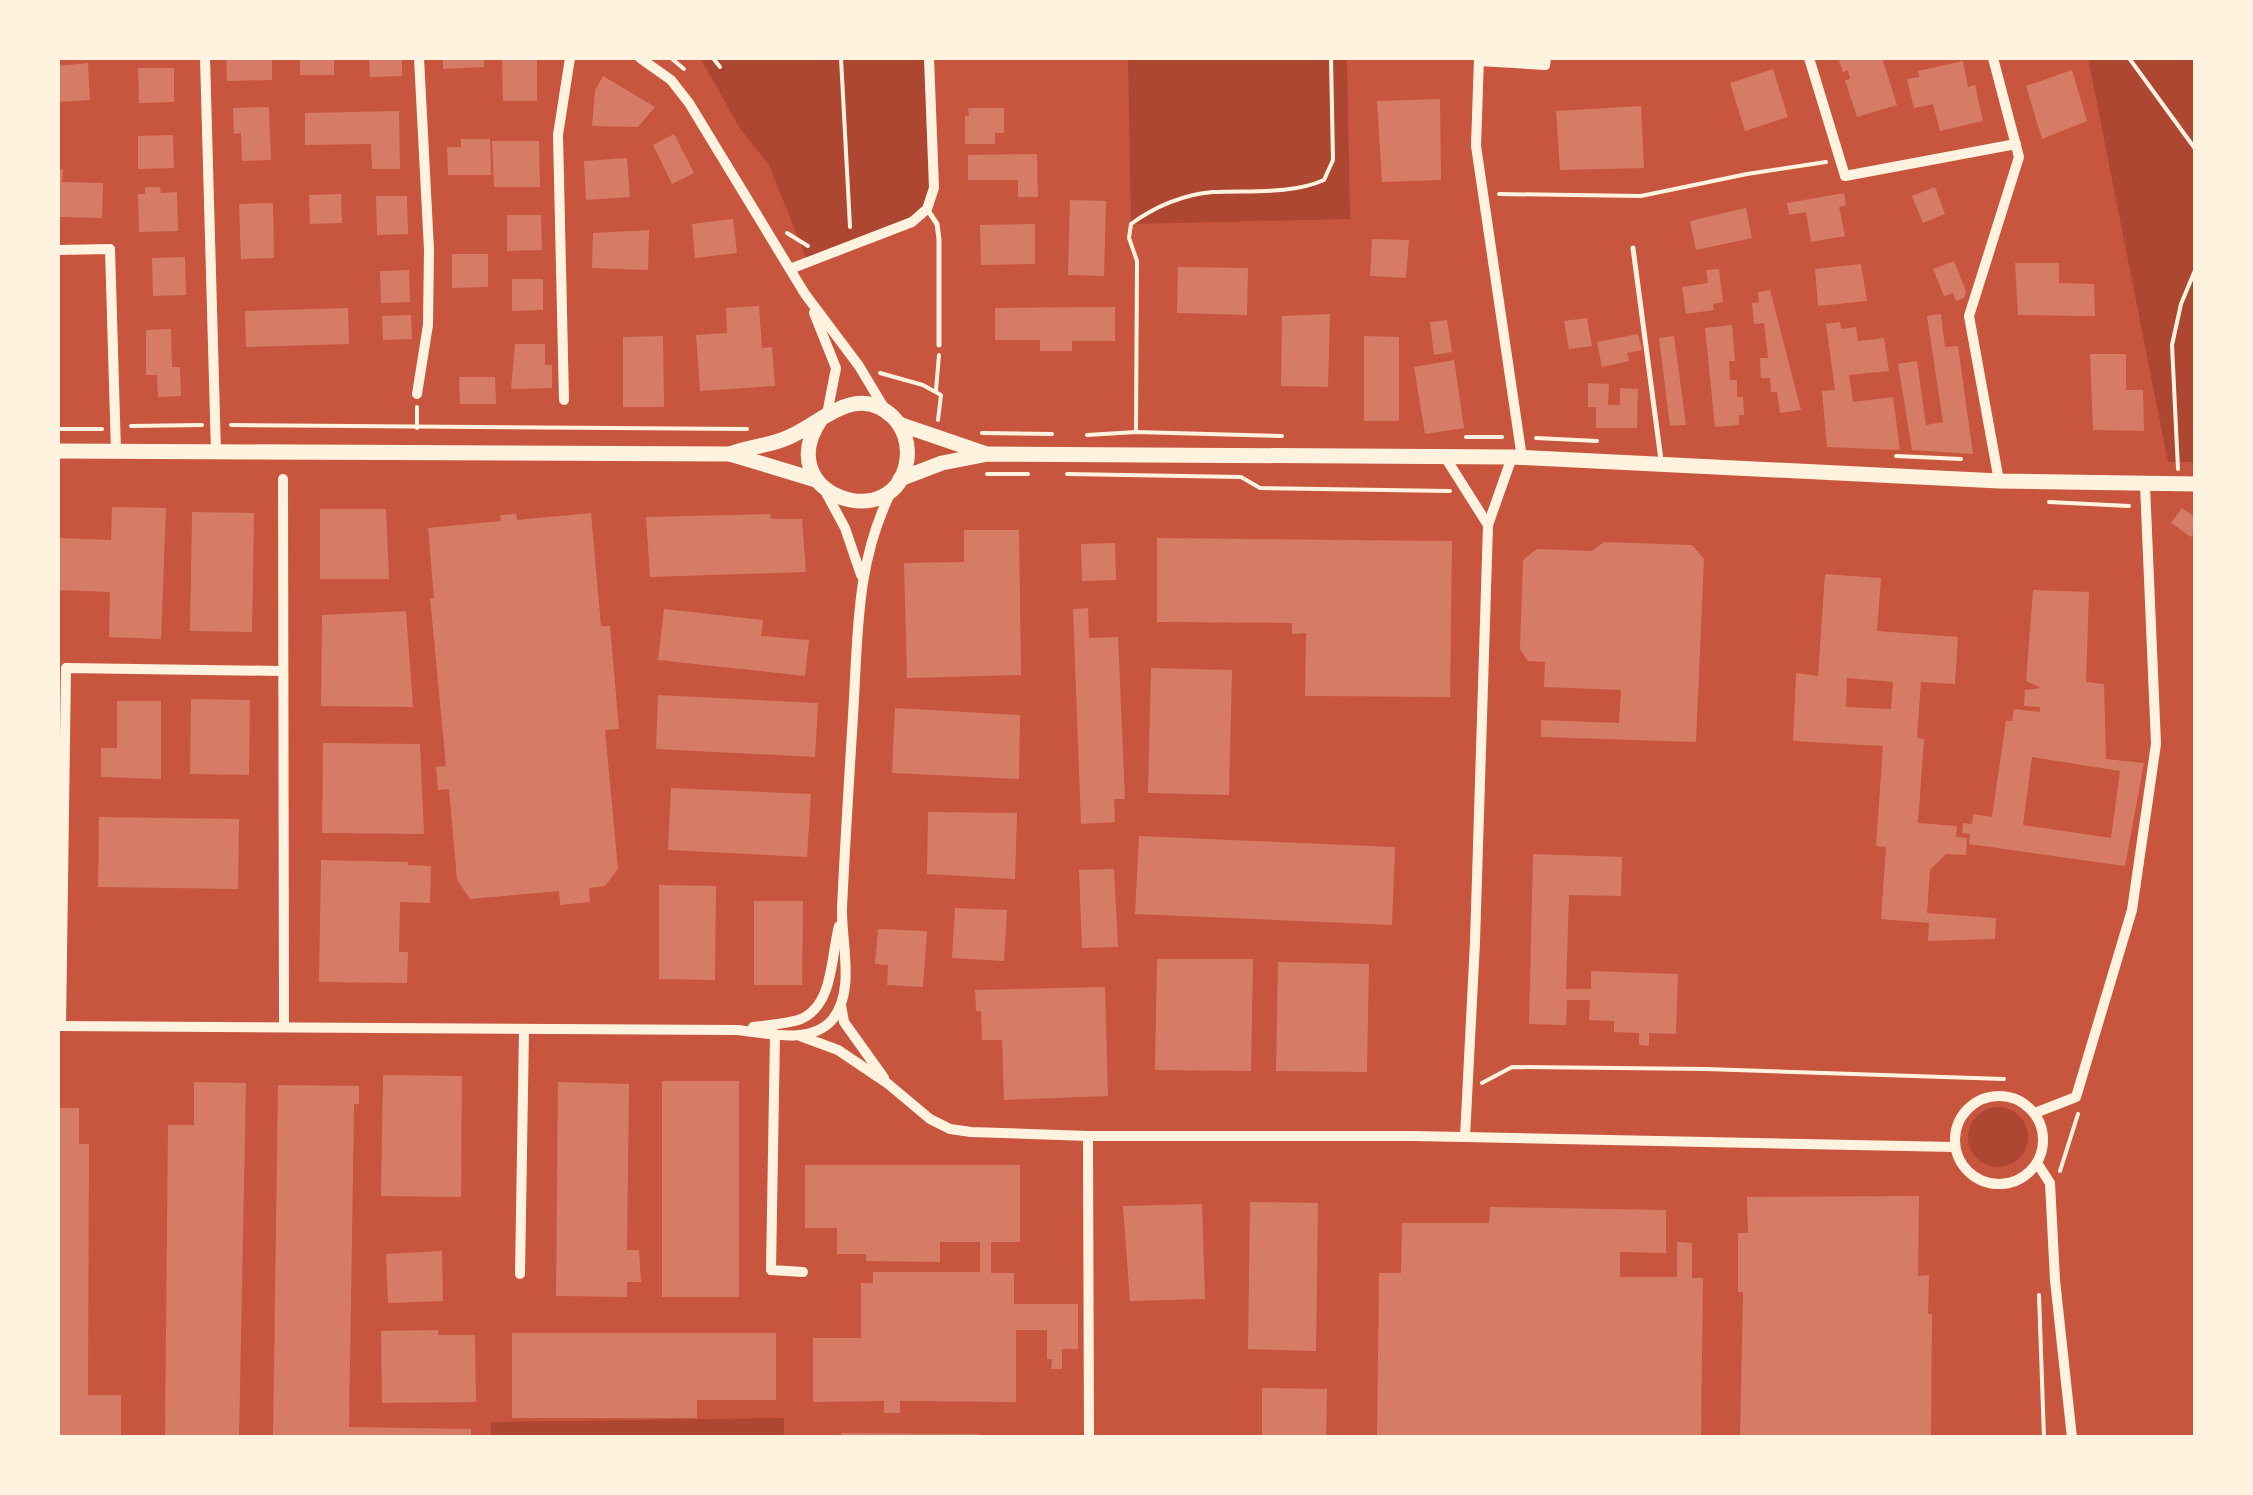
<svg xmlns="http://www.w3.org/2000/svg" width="2253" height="1495" font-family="'Archivo Narrow',sans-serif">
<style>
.green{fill:#ae4732}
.building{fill:#d67c66;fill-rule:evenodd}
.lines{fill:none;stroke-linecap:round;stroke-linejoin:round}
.path{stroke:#fff3e0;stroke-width:4}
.service{stroke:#fff3e0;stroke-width:5}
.minor{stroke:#fff3e0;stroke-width:10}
.secondary{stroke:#fff3e0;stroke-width:15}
</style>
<rect width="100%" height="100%" fill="#c8553d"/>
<g class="green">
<polygon points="700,58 929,58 932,199 912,222 808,263 769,165 741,130"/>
<polygon points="1128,58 1347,58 1350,219 1131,224"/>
<polygon points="2088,58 2195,58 2195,462 2168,462"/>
<circle cx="1998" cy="1137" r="30"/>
<polygon points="784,1418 784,1437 491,1437 491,1422"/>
</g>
<g class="building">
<polygon points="226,58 272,58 272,80 227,81"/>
<rect x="300" y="58" width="34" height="17"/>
<polygon points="369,58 402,58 402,76 370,77"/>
<polygon points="443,58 484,58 484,67 443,69"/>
<polygon points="502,58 537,58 537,101 503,101"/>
<polygon points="1838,58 1882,58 1897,105 1857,117 1845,80 1850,79 1848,70 1843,72"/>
<polygon points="1963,61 1968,87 1975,85 1983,121 1940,131 1933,104 1914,108 1907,79 1919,77 1918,71"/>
<polygon points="88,63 90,100 58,102 58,66"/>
<polygon points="138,68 174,68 174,102 139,103"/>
<polygon points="1773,69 1788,117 1745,131 1730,83"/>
<polygon points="2072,70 2087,121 2042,139 2026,86"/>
<polygon points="603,76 655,107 638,127 592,126 595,90"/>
<polygon points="1440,99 1441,180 1382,182 1377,101"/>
<polygon points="1641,106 1644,168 1560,170 1556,111"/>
<polygon points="269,107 271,160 242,161 241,133 234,134 233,108"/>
<polygon points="968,108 1004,108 1004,133 995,133 995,144 965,144 965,116 969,116"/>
<polygon points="399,111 400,169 372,169 371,144 305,145 305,113"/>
<polygon points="674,134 694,173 672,184 653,145"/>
<polygon points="173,135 174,168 138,169 138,136"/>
<polygon points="461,139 490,139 491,175 448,175 447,147 461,147"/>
<polygon points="492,141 539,141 540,187 494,187"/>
<polygon points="1037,154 1038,197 1018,197 1018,180 968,180 968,155"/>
<polygon points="627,158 630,197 586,200 584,161"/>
<polygon points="58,169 63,170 62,182 103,183 102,218 58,217"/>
<polygon points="145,187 160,187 161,193 177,192 178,231 139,232 138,194 145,194"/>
<polygon points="1935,187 1945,214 1923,223 1912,196"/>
<polygon points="1844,193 1846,205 1839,207 1845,236 1811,242 1806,212 1789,215 1787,203"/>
<polygon points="341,194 342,223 310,224 309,195"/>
<polygon points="376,196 407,196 408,234 377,235"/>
<polygon points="1070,200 1106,201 1104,276 1068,275"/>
<polygon points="273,203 274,258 241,259 239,204"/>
<polygon points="1746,208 1752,238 1696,250 1690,221"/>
<polygon points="507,215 541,215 542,250 507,251"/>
<polygon points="733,219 737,253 695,258 692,224"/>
<polygon points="1035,224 1035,264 981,265 980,225"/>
<polygon points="649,230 648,270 592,268 593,233"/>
<polygon points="1372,239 1409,240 1406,278 1370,276"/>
<polygon points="452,254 488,254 488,287 452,288"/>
<polygon points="185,257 186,295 153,296 152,258"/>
<polygon points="1954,261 1966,291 1964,298 1956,301 1953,293 1944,296 1933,269"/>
<polygon points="2015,263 2059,263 2059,283 2094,284 2095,316 2018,315"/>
<polygon points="1861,264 1867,301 1818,306 1815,269"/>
<polygon points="1178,267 1248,268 1247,315 1177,313"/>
<polygon points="1719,269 1723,302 1713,304 1714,310 1686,314 1682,287 1708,283 1706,270"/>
<polygon points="409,270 410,302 381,303 380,271"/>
<polygon points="512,279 543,279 543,310 512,311"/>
<polygon points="1770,290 1801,410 1780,413 1777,392 1771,392 1770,378 1761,378 1760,358 1768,358 1764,323 1754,324 1752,303 1759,302 1758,292"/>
<polygon points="759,306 762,348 772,347 775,386 700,391 696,335 727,333 726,308"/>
<polygon points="1115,307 1115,341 1072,341 1072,351 1040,351 1040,340 995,340 995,308"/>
<polygon points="348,308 349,344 246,347 245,311"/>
<polygon points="1330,314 1328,387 1281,386 1282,316"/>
<polygon points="1941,314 1945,347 1958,346 1973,454 1912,450 1898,364 1917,361 1926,425 1943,422 1927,316"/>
<polygon points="411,315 412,339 383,340 382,316"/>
<polygon points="1587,318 1592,346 1569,349 1564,321"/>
<polygon points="1447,320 1452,352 1434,355 1430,322"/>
<polygon points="1840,322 1841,329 1856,327 1858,341 1884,338 1889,371 1849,375 1853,402 1893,397 1900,450 1827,447 1822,391 1835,390 1826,324"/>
<polygon points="1732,325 1735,361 1729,361 1730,380 1737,380 1737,397 1743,397 1744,415 1739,415 1739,425 1715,427 1705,328"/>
<polygon points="171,329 172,367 180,367 181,396 158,397 157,375 146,375 146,330"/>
<polygon points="1638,334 1642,350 1627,353 1629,361 1602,367 1597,342"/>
<polygon points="663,336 664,407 623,407 623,337"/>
<polygon points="1364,336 1399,337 1399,421 1364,421"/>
<polygon points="1674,336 1686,425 1670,426 1659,338"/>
<polygon points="515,344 545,344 545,365 552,365 552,388 511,389"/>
<polygon points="2090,354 2126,354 2126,390 2143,390 2144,431 2093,430"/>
<polygon points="1454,360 1464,428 1425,434 1414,367"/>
<polygon points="459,377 495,377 496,404 460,404"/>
<polygon points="1588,383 1609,384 1608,405 1620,405 1620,388 1638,389 1637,428 1596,428 1596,407 1588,407"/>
<polygon points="112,507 166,508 161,639 109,637 110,592 58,590 58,538 111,540"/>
<polygon points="2182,508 2196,518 2196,530 2191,537 2171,523"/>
<polygon points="320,509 386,509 389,579 320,579"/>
<polygon points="192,512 254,513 252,632 190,631"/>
<polygon points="591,513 601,626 610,626 619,729 605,730 618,869 605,886 589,888 590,902 560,905 559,891 470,899 457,880 449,789 438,790 436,767 446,766 430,598 434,598 428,528 501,521 500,515 516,514 517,520"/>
<polygon points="770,514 771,519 802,519 806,572 650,577 646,517"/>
<polygon points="964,530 1019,530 1021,675 907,678 904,563 964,562"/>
<polygon points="1157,538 1452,541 1450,697 1305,696 1306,633 1292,634 1292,623 1157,622"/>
<polygon points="1604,542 1692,545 1704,559 1696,742 1541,737 1541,720 1619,723 1621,690 1544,687 1545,662 1528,661 1520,649 1523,560 1537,549 1592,551"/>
<polygon points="1115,543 1116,580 1082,581 1081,544"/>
<path d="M1825,574L1881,578L1877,631L1958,637L1955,684L1921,682L1917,738L1924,739L1918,823L1957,826L1956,837L1967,838L1966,855L1946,854L1930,870L1927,913L1996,918L1995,939L1928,941L1929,923L1881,919L1886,847L1876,846L1883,746L1793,741L1796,673L1818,676ZM1847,678L1893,682L1891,709L1846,707Z"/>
<path d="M2033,590L2089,592L2086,682L2104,684L2106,759L2144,763L2125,866L1969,844L1970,834L1962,833L1963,823L1972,824L1973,814L1992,817L2006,721H2012L2014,709L2040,712V707L2024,706L2025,690L2041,688L2026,681ZM2032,757L2120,771L2111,838L2023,825Z"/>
<polygon points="1088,608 1089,638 1118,637 1125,799 1114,799 1115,822 1081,824 1073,609"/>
<polygon points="664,609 763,620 761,636 809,640 805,676 658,660"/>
<polygon points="406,611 413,707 321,706 322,615"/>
<polygon points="1151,668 1232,670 1229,795 1148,793"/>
<polygon points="658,695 818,703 815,757 656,749"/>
<polygon points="191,699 250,700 249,775 190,774"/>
<polygon points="117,701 161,701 161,779 101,777 101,748 117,748"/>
<polygon points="895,708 1020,715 1019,779 892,773"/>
<polygon points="323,743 420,744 424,834 322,833"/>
<polygon points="671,788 811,794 807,857 668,850"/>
<polygon points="928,812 1017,813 1015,879 927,874"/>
<polygon points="99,817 239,819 238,889 98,887"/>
<polygon points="1139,836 1395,847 1392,925 1135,914"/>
<polygon points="1533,854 1622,857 1621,896 1569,895 1566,989 1591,989 1591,971 1678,974 1676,1034 1649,1033 1649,1046 1639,1045 1639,1033 1614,1032 1614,1021 1589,1020 1590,1000 1567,1000 1566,1025 1529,1024"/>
<polygon points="321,860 408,862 408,865 431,866 430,903 400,902 399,952 408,952 407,983 319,982"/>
<polygon points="1114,869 1118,947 1082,948 1079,870"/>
<polygon points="659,885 716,886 715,980 659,979"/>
<polygon points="754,901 803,901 802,985 754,985"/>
<polygon points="955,908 1007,910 1004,961 952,958"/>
<polygon points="878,929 927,931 923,987 887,985 888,965 875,964"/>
<polygon points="1157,959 1253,959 1251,1071 1155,1070"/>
<polygon points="1278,962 1369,964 1367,1072 1276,1071"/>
<polygon points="1105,987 1108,1096 1004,1100 1002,1040 982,1040 981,1011 976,1011 975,990"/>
<polygon points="383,1075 462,1076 461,1197 381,1196"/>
<rect x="662" y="1081" width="77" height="216"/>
<polygon points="194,1082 246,1083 239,1438 165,1438 168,1125 194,1125"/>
<polygon points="558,1082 629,1084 627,1250 639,1250 641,1282 627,1282 627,1297 556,1296"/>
<polygon points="278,1085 359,1086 359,1104 354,1104 354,1110 349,1427 471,1429 471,1438 273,1438"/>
<polygon points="58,1108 79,1108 79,1144 89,1144 88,1395 121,1395 121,1438 58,1438"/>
<polygon points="805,1165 1020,1165 1020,1242 991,1242 991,1273 1014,1273 1014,1304 1078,1304 1078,1349 1062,1349 1062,1369 1051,1369 1052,1359 1047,1359 1047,1330 1016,1330 1016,1402 900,1401 900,1413 884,1413 884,1401 813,1402 813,1338 861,1338 861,1283 873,1283 873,1272 980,1272 980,1242 940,1242 940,1262 866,1261 866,1254 837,1254 837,1228 805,1228"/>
<polygon points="1919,1196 1918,1276 1929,1275 1928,1314 1932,1314 1931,1438 1740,1438 1743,1292 1738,1292 1738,1233 1748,1233 1747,1197"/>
<polygon points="1250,1202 1318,1203 1316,1351 1248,1349"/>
<polygon points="1202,1204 1205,1299 1130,1301 1123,1206"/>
<polygon points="1490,1207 1666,1210 1666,1253 1620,1252 1620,1277 1677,1277 1677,1242 1692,1243 1692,1278 1703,1278 1701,1438 1377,1438 1379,1273 1401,1273 1402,1223 1489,1223"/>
<polygon points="442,1251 443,1301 388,1303 386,1254"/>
<polygon points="438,1330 438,1335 475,1335 476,1402 382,1403 381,1331"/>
<polygon points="512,1333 776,1333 776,1400 697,1400 697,1418 512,1418"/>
<polygon points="1262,1388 1327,1389 1326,1438 1262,1438"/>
<polygon points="841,1433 978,1434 978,1438 841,1438"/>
</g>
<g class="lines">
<g class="path">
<polyline points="671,58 684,69"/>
<polyline points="713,58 720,67"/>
<polyline points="841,58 850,227"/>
<polyline points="2129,58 2196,150"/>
<polyline points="1499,194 1641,196 1747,174 1826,162"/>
<polyline points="787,233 808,246"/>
<polyline points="880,373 923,385 941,395 938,420"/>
<polyline points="936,390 939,355"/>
<polyline points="417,407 417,428"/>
<polyline points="231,425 747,429"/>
<polyline points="131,426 202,425"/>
<polyline points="58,429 102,429"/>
<path d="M1136,431L1137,261L1129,238L1131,224C1154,207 1184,194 1213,192C1249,190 1290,195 1324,180L1333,160L1331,58"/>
<polyline points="982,433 1052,434"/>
<polyline points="1087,435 1136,432 1282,436"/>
<polyline points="1466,437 1502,437"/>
<polyline points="1536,438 1597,441"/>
<polyline points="1896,456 1961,459"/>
<polyline points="2178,469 2172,345 2181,304 2196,268"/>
<polyline points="987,474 1028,474"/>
<polyline points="1067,474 1241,477 1260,488 1450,491"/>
<polyline points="2049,502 2129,506"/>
<polyline points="1482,1083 1512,1067 1706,1069 2004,1079"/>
<polyline points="2060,1171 2078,1114"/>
<polyline points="2039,1295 2044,1438"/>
</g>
<g class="service">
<polyline points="927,209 937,224 939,239 939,345"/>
<polyline points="1633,248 1661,460"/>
</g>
<g class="minor">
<polyline points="205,58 216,453"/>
<polyline points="640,58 671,80 689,103 805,294 859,366 886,411"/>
<polyline points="1479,58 1476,146 1522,458"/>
<polyline points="1809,58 1845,176 2016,144"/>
<polyline points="1993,58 2019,157 1969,316 1999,481"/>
<polyline points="1479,61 1545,65 1546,58"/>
<polyline points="58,250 110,249 116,452"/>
<polyline points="790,269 912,222 927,209 934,188 929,58"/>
<polyline points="814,313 836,368 827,414"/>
<polyline points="417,394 428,325 429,250 419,58"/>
<polyline points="564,400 558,135 570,58"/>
<polyline points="1445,457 1488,525"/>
<polyline points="283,479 284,1026"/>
<polyline points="824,489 845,528 861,575"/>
<polyline points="841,1005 844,1022 884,1078"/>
<path d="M58,1026L737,1030C767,1033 810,1045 832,1020C856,992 841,941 842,908C845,844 849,780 853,716C858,638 855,564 891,492"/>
<polyline points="61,1026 66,668 282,671"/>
<path d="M753,1027C768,1025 787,1024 801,1019C834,1005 831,955 839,926"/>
<polyline points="775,1034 771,1270 803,1272"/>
<polyline points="800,1036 838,1050 887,1083 930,1119 950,1129 971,1132 1088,1136 1414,1136 1955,1147"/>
<circle cx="1999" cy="1140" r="44"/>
<polyline points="2035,1113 2076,1097 2132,910 2156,744 2145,485"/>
<polyline points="1088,1136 1089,1438"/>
<polyline points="1465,1137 1475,942 1488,525 1512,457"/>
<polyline points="2037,1163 2050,1183 2055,1280 2072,1438"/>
<polyline points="520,1274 524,1029"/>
</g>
<g class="secondary">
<polyline points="899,424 984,453"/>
<polyline points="58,451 730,454 816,480"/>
<path d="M730,454C749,446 771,446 789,437C822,423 856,382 893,417C904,428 909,444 907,459C897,538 768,495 821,419"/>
<polyline points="900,479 942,463 988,454 1512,457 1999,481 2196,484"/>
</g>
</g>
<rect width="2253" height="1495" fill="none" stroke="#fff3e0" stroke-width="120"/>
</svg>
